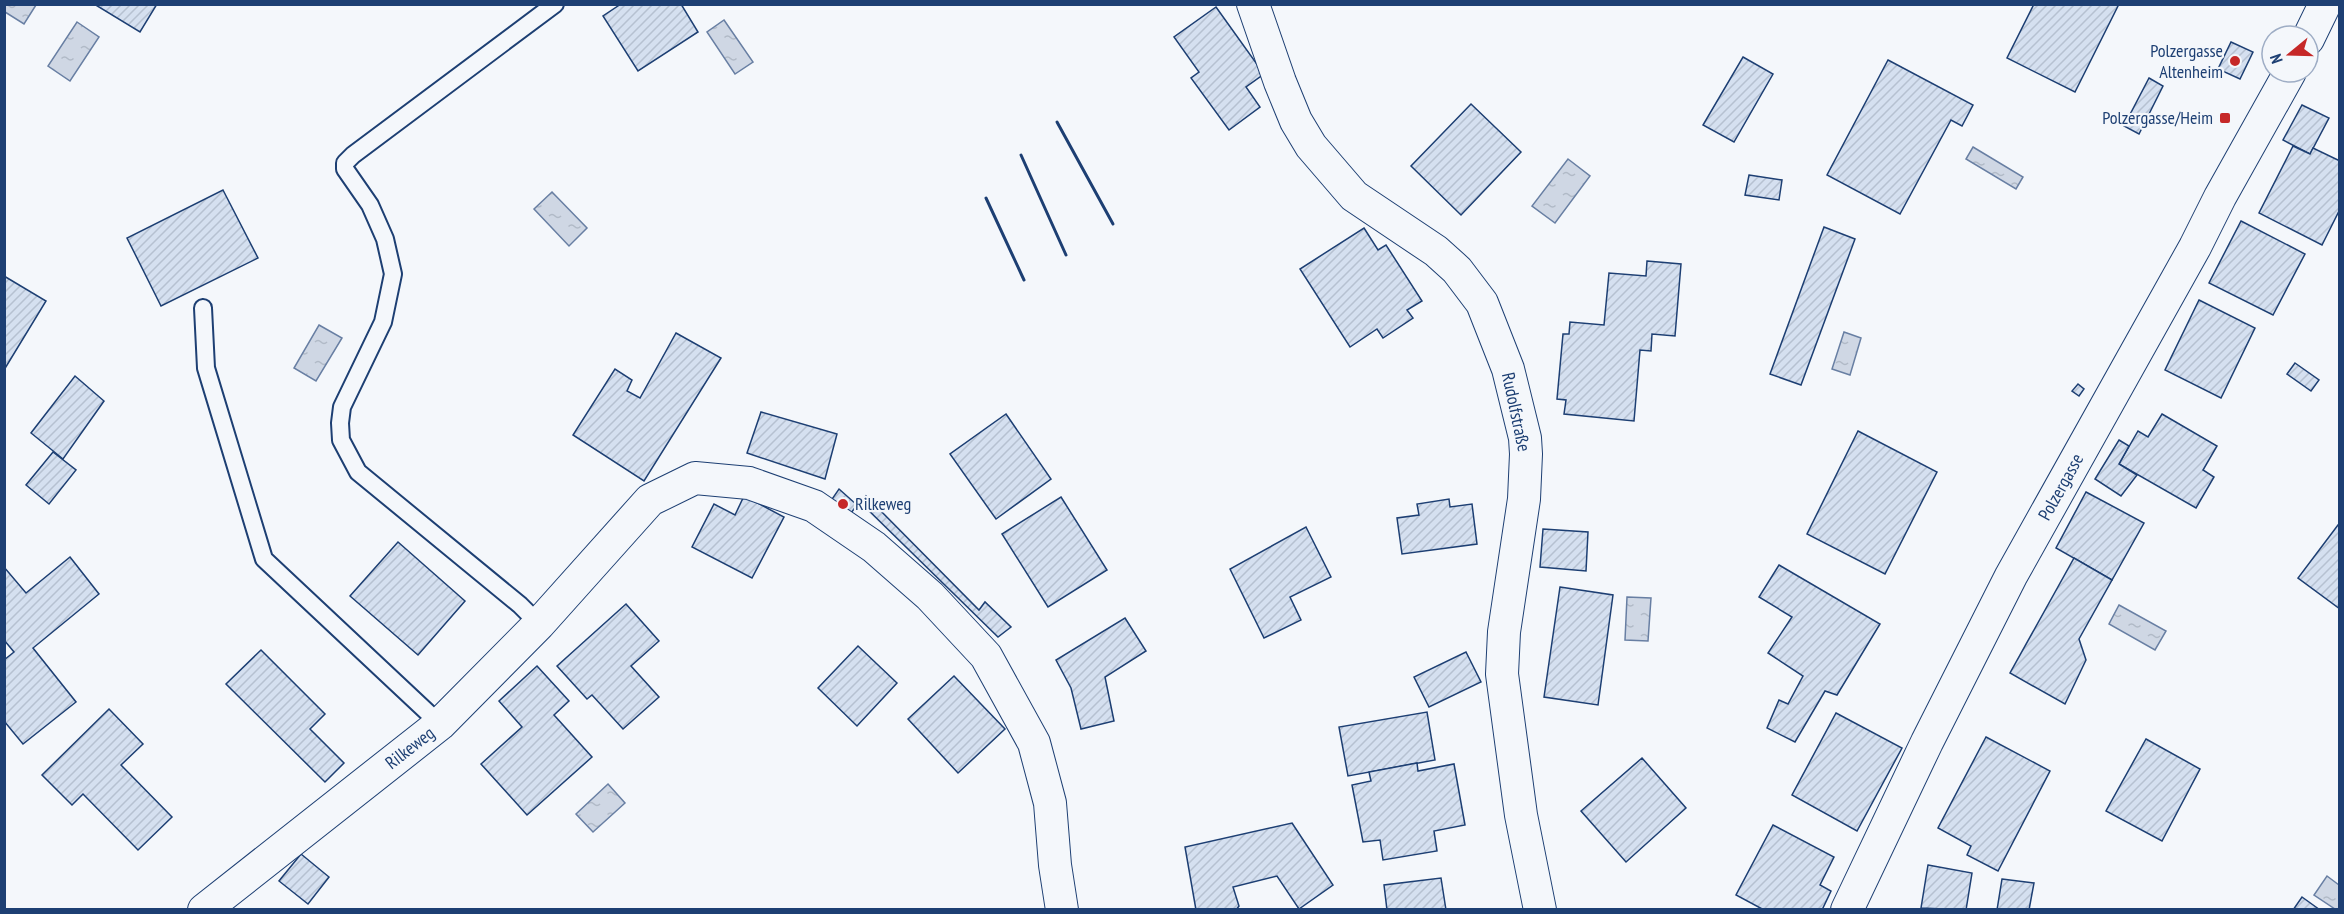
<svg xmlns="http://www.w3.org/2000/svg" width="2344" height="914" font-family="'PT Sans Narrow',sans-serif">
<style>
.water{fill:url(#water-ripples);stroke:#687fa3;stroke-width:1.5}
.building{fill:url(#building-hatch);stroke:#1d3f73;stroke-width:1.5}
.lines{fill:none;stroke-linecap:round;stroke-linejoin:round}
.lane-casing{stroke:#1d3f73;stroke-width:20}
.street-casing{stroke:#1d3f73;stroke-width:34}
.lane{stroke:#f4f7fb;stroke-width:16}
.street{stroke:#f4f7fb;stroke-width:32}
.wall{stroke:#1d3f73;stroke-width:3}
.poi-dot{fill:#c62828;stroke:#f4f7fb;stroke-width:2}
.labels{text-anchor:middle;stroke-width:4.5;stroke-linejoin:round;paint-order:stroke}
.poi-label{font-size:18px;fill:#1d3f73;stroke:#f4f7fb;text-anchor:end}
.street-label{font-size:18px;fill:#1d3f73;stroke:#f4f7fb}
</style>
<defs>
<pattern id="water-ripples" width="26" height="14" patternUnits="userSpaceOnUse" patternTransform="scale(1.5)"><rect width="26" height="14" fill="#cfd7e4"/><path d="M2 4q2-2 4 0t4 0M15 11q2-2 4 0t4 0" fill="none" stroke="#b1bac7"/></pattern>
<pattern id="building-hatch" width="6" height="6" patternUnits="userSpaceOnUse" patternTransform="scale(1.5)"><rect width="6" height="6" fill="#d5e0f0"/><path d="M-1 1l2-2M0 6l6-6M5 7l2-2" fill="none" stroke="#b6c1d1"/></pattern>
</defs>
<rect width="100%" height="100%" fill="#f4f7fb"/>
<g class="water">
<polygon points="5,4 36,4 36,5 24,24 5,12"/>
<polygon points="724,20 753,62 735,74 707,32"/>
<polygon points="77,22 99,37 70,81 48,66"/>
<polygon points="1973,147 2023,177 2016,189 1966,159"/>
<polygon points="1568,159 1590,176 1555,223 1532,206"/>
<polygon points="552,192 587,228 569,246 534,209"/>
<polygon points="319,325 342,338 316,381 294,368"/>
<polygon points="1844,332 1861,338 1850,375 1832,369"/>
<polygon points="1627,597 1651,598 1648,641 1625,640"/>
<polygon points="2119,605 2166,631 2155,650 2109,624"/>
<polygon points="608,784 625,803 593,832 576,814"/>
<polygon points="2327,876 2339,885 2339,909 2335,909 2314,895"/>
</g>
<g class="building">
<polygon points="94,4 157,4 140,32"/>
<polygon points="621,4 681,4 698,32 638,71 603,16"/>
<polygon points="2034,4 2119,4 2075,92 2007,58"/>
<polygon points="1216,7 1264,74 1246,87 1260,107 1229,130 1191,78 1199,72 1174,37"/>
<polygon points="2231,42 2253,52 2240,79 2218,69"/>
<polygon points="1743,57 1773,74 1734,142 1703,125"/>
<polygon points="1888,60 1973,105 1962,126 1951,120 1900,214 1827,175"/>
<polygon points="2149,78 2163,86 2139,134 2124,126"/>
<polygon points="1471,104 1521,152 1461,215 1411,166"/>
<polygon points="2302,105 2329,118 2310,154 2283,140"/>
<polygon points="2293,146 2310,154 2313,148 2340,161 2340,209 2322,245 2259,213"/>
<polygon points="1749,175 1782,180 1779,200 1745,195"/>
<polygon points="223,190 258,258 161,306 127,238"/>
<polygon points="2241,221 2305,254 2273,315 2209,283"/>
<polygon points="1824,227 1855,239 1801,385 1770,374"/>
<polygon points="1364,228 1378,250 1386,245 1422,301 1407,310 1413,318 1383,338 1377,329 1350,347 1300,269"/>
<polygon points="1647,261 1681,264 1675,336 1652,334 1651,351 1640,350 1634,421 1564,414 1566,400 1557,399 1563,334 1569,334 1570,322 1604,325 1609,273 1646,276"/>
<polygon points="4,276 46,301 4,370"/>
<polygon points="2199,300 2255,328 2221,398 2165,370"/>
<polygon points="676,333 721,358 644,481 573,435 615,369 632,380 627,391 640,398"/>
<polygon points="2295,363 2319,380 2311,391 2287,374"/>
<polygon points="75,376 104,401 63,459 31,433"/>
<polygon points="2078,384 2084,389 2079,396 2072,391"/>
<polygon points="761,412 837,434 825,479 747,453"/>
<polygon points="1006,414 1051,479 996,519 950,454"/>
<polygon points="2162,414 2217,446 2203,470 2214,477 2196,508 2119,464 2138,431 2148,437"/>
<polygon points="1858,431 1937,472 1885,574 1807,534"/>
<polygon points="2119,440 2129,446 2119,464 2137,475 2121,496 2095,479"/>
<polygon points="53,452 76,470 49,504 26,485"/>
<polygon points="839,489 857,505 848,517 830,502"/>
<polygon points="2086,492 2144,523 2112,580 2056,548"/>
<polygon points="744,496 784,517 752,578 692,547 714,504 735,515"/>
<polygon points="866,496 979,610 985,602 1011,627 998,637 861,503"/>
<polygon points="1061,497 1107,570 1048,607 1002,534"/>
<polygon points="1449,499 1450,507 1472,504 1477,544 1402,554 1397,518 1419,515 1417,504"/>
<polygon points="2338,525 2340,526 2340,609 2298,578"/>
<polygon points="1306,527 1331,577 1290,597 1301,620 1264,638 1230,569"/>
<polygon points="1543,529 1588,532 1586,571 1540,567"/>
<polygon points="398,542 465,601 418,655 350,596"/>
<polygon points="70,557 99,594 33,648 76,702 23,744 4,721 4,660 14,652 4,640 4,567 26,593"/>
<polygon points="2074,558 2112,580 2079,639 2086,660 2065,704 2010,673"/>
<polygon points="1779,565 1880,624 1837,695 1825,691 1795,742 1767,728 1779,700 1788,704 1803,676 1768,653 1792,617 1759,597"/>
<polygon points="1560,587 1613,595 1598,705 1544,697"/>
<polygon points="626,604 659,641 631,666 659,697 623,729 592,695 587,699 557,666"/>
<polygon points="1125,618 1146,651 1105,677 1114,721 1081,729 1071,688 1056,660"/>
<polygon points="858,646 897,683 857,726 818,688"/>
<polygon points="261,650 325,714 310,729 344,763 325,782 226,684"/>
<polygon points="1466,652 1481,682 1429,707 1414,677"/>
<polygon points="537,666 569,701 554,715 592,757 527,815 481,764 522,727 499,701"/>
<polygon points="954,676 1005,729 958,773 908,719"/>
<polygon points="109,709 143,744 121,765 172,817 138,850 83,794 72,805 42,775"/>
<polygon points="1427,712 1435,760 1348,776 1339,727"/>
<polygon points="1836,713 1902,748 1857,831 1792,795"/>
<polygon points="1986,737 2050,771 1998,871 1967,855 1971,846 1938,828"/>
<polygon points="2146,739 2200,769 2162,841 2106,811"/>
<polygon points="1642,758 1686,808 1626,862 1581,811"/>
<polygon points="1417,763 1418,771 1454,764 1465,825 1434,831 1437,851 1383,860 1380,840 1363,842 1352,785 1371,781 1369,772"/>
<polygon points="1292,823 1333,885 1299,909 1277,876 1233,887 1239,906 1236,910 1196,910 1185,847"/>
<polygon points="1773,825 1834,857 1820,885 1831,891 1822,910 1764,910 1736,895"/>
<polygon points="301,854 329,877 308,904 279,881"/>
<polygon points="1928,865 1972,873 1966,910 1921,908"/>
<polygon points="1441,878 1446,910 1387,910 1384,885"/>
<polygon points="2002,879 2034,883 2029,910 1997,910"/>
<polygon points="2302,897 2320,910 2293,910"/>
</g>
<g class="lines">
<g class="lane-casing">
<g id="lane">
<polyline points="203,308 206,368 264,559 440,724"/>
<polyline points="539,624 520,605 358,472 341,440 340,423 342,407 383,322 393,274 385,239 370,205 345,169 345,163 353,155 555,4"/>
</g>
</g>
<g class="street-casing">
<g id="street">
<polyline points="1253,4 1280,82 1296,121 1311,146 1354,196 1436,251 1457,270 1482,303 1508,369 1525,438 1526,454 1524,499 1504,632 1502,674 1521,815 1540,910"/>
<polyline points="2308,39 2325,4"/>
<polyline points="204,910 440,724 539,624 650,500 695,478 749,483 814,506 874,547 930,596 986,656 1034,743 1050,803 1055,865 1062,910"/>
<polyline points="1847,910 1927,742 2011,576 2195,247 2220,197 2290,72"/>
</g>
</g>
<use href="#lane" class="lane"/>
<use href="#street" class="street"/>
<g class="wall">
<polyline points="1057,122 1113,224"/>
<polyline points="1021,155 1066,255"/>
<polyline points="986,198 1024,280"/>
</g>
</g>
<g class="poi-dot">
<circle cx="2235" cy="61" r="6"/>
<rect x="2219" y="112" width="12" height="12" rx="3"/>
<circle cx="843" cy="504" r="6"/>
</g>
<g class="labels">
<g class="poi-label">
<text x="2223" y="57">Polzergasse<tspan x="2223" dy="21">Altenheim</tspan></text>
<text x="2213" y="124">Polzergasse/Heim</text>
<text x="855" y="510" text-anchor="start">Rilkeweg</text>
</g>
<g class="street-label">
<text transform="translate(1516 412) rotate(78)" y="6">Rudolfstraße</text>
<text transform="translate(2061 487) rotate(-61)" y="6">Polzergasse</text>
<text transform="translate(410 748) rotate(-38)" y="6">Rilkeweg</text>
</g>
</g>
<rect width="2344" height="914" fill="none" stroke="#1d3f73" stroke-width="12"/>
<g transform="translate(2290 54) rotate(251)"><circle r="28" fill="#f4f7fb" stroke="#9eadc5" stroke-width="1.5"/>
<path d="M0-4.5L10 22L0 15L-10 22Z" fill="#c62828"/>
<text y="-9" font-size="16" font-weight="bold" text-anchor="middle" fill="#1d3f73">N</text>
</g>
</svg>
